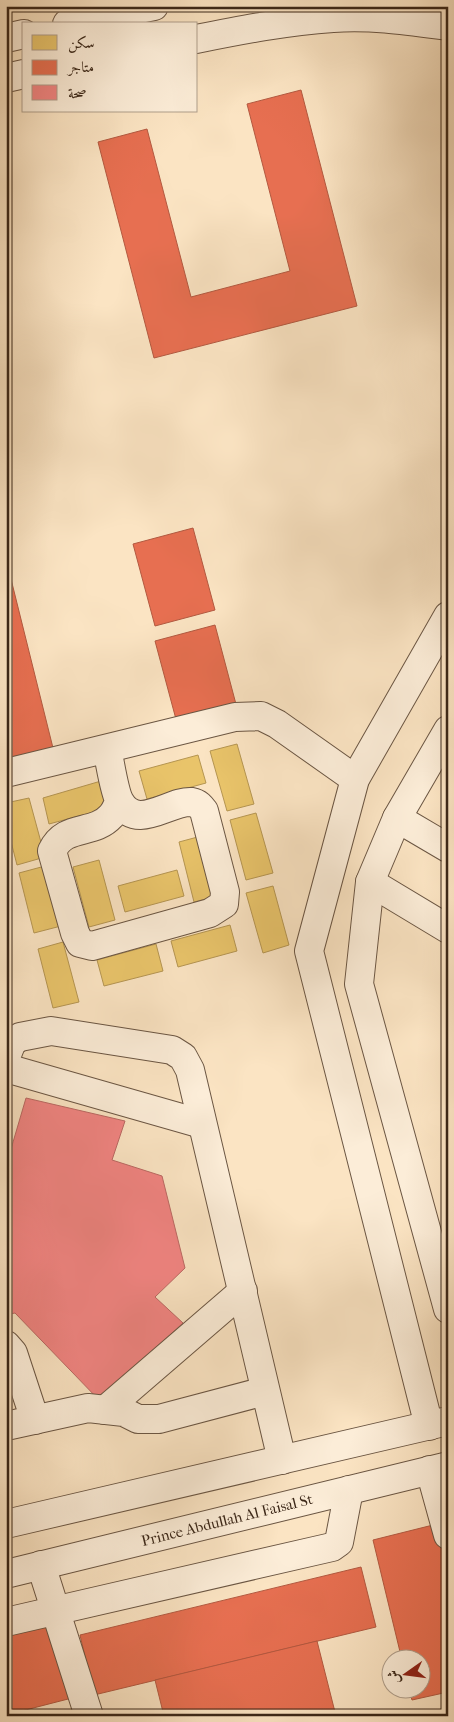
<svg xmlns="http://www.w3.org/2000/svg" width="454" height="1722" font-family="'IM FELL French Canon',Amiri,serif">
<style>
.homes{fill:#e9c46a;stroke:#b59551}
.shops{fill:#e76f51;stroke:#b35940}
.health{fill:#f28482;stroke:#bb6862}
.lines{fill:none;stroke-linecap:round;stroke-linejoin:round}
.minor-casing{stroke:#6b5643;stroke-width:30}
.minor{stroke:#fcedd8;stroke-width:28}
.labels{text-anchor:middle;stroke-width:5;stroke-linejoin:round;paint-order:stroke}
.street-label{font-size:15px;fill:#3b2718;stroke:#fcedd8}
</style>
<rect width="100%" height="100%" fill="#fbe4c3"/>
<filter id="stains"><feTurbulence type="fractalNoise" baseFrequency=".004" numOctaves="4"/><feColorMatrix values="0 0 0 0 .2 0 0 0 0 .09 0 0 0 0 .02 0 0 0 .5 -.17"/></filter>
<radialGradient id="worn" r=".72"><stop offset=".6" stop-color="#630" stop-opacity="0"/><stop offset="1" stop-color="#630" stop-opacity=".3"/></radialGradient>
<g class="homes">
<polygon points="237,744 254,804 227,811 210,751"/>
<polygon points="198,755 206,783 147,799 139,771"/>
<polygon points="101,781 109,808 49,824 43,798"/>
<polygon points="29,798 45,857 17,865 6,822 6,803"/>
<polygon points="256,813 273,873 246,880 230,820"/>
<polygon points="205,835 221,895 194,902 179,842"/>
<polygon points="99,860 115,920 89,927 73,867"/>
<polygon points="45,866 61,926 34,933 19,873"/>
<polygon points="177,870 184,896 125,912 118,886"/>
<polygon points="273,886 289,945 263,953 246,893"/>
<polygon points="230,925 237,951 178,967 171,941"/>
<polygon points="63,942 79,1002 53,1008 38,949"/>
<polygon points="156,944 163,971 104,986 97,960"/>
</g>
<g class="shops">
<polygon points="301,90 357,306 154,358 98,142 147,129 191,297 290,271 247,104"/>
<polygon points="193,528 215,610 155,626 133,544"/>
<polygon points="6,559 53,748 6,760"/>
<polygon points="215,625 237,708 177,723 155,641"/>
<polygon points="437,1524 448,1568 448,1692 412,1700 409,1690 422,1690 422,1660 402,1660 373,1540"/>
<polygon points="361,1567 376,1627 94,1695 80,1635"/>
<polygon points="51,1614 72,1698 6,1715 6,1626"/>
<polygon points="317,1641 336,1716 164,1716 155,1680"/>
</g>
<polygon class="health" points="26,1098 125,1121 112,1160 162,1176 185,1268 155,1297 183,1323 99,1400 15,1313 6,1315 6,1166"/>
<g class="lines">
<g class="minor-casing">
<g id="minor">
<polyline points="67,24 154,6"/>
<polyline points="6,38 24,34"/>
<path d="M196,39C241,30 287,21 333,18C371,15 410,21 448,26"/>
<polyline points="6,78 24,74"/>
<polyline points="448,730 397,818 370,882 359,984 448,1309"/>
<path d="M107,749C110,761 114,792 120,802C137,832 170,800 192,802C198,803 201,807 204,811L225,892L224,904L210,913L92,946L80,943L75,933L52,851C65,823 93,836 111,816C115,812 117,806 119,802"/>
<polyline points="6,773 235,717 261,716 277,724 355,779"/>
<polyline points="397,818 448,848"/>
<polyline points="370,882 448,929"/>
<polyline points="6,1057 12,1042 20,1037 51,1031 172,1050 183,1057 190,1070 282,1460"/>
<polyline points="6,1068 202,1124"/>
<polyline points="6,1345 13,1353 35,1420"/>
<polyline points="105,1410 243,1291"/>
<polyline points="6,1426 88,1408 124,1412 138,1419 159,1419 265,1391"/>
<polyline points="429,1426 309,951 355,779 448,616"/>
<polyline points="430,1470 448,1535"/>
<polyline points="6,1524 448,1421"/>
<polyline points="41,1565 89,1716"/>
<polyline points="6,1574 448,1466"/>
<polyline points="6,1622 332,1547 339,1542 349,1490"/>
</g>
</g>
<use href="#minor" class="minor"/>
</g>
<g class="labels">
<g class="street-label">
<text transform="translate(227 1520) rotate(-14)" y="5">Prince Abdullah Al Faisal St</text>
</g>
</g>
<rect width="454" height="1722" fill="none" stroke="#fbe4c3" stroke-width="25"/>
<rect x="8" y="8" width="439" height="1707" fill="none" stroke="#3b2718" stroke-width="2.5"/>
<rect x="12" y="12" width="429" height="1697" fill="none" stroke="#3b2718"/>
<rect x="22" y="22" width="175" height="90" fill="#fcedd8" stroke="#af9e8b"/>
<rect x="32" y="35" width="25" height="15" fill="#e9c46a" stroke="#af9e8b"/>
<text x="68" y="48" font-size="15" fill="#3b2718">سكن</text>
<rect x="32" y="60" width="25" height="15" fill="#e76f51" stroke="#af9e8b"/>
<text x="68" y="72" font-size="15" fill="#3b2718">متاجر</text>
<rect x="32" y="85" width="25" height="15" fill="#f28482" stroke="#af9e8b"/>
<text x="68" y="98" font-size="15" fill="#3b2718">صحة</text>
<g transform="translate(406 1674) rotate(256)"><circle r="24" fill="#fcedd8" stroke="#af9e8b"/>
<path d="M0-4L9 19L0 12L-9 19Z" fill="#8f2418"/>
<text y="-8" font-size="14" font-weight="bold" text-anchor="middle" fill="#3b2718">ش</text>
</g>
<rect width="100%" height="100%" filter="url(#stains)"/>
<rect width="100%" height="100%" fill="url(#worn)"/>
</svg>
